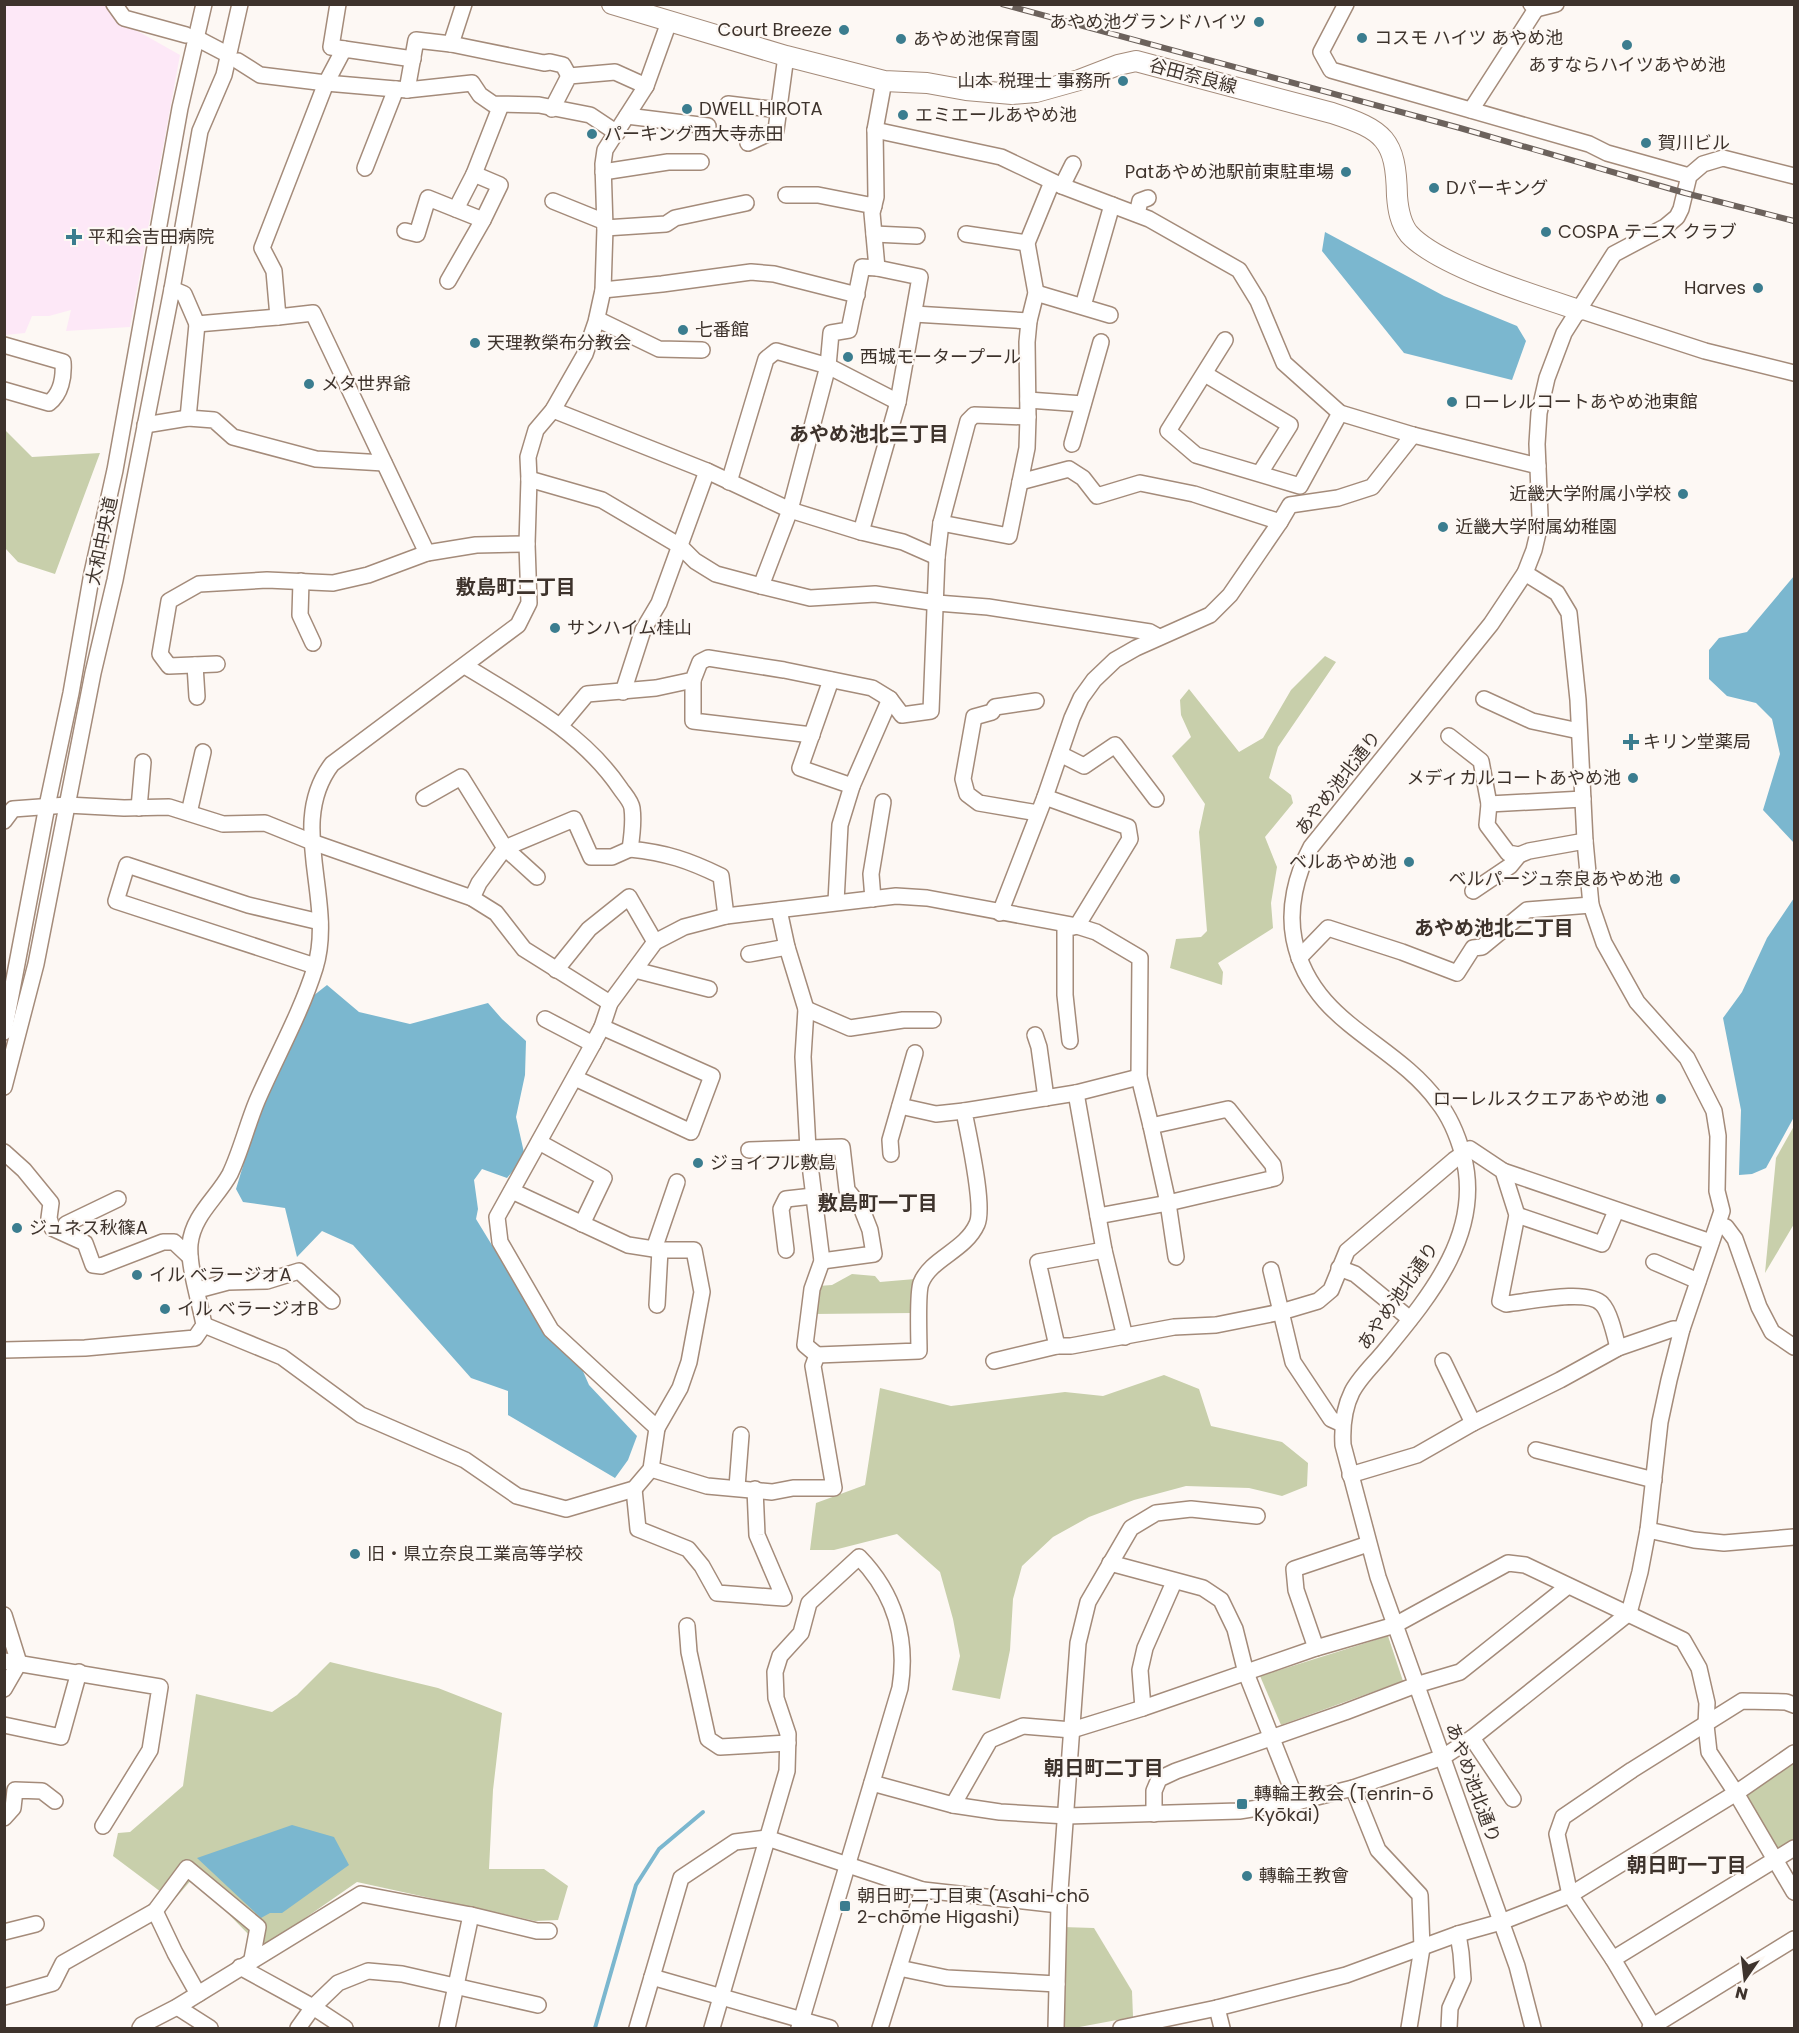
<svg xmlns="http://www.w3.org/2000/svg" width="1799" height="2033" font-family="Poppins,'Noto Sans JP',sans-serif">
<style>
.medical{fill:#fde8f7}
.green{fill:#c8cfab}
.water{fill:#7bb7cf}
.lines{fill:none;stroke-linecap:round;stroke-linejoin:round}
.stream{stroke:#7bb7cf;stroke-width:4}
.minor-casing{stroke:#a48b7a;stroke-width:18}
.major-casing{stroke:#a48b7a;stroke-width:22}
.minor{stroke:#fff;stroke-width:15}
.major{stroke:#fff;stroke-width:20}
.rail-casing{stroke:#6c625c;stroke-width:6}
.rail{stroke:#fdf8f4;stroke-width:4;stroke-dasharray:11;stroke-linecap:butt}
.poi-dot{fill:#3b7d8f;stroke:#fdf8f4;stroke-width:2}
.labels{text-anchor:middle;stroke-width:4.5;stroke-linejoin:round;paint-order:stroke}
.poi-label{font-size:18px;fill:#3e332c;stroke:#fdf8f4;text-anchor:start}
.street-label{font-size:18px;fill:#3e332c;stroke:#fdf8f4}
.neighbourhood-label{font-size:20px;font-weight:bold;fill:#3e332c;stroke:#fdf8f4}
</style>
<rect width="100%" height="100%" fill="#fdf8f4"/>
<polygon class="medical" points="5,5 107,5 118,20 180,55 130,327 66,331 71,310 49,316 32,316 25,333 5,335"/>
<g class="green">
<polygon points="5,430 32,457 100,453 55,574 18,562 5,548"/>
<polygon points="1325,656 1336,662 1278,747 1269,778 1291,795 1293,803 1265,837 1277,867 1271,903 1273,928 1218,963 1223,972 1222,985 1170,968 1176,939 1201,937 1207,931 1199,832 1205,804 1172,756 1191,737 1181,715 1180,700 1189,689 1239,752 1263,738 1291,690"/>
<polygon points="1794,1126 1794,1224 1765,1273 1776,1158"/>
<polygon points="852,1274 875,1276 880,1282 915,1279 913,1313 813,1314 818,1286 832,1285"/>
<polygon points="1164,1375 1199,1389 1211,1426 1282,1442 1308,1463 1307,1486 1282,1496 1249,1488 1186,1486 1134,1500 1089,1517 1053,1537 1022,1566 1013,1599 1010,1650 1000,1699 952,1690 960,1656 953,1619 940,1572 897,1534 834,1550 810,1550 816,1503 865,1485 880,1388 951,1406 1065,1392 1103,1396"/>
<polygon points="1388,1636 1403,1681 1281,1725 1260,1676"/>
<polygon points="330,1662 438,1688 502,1713 493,1790 489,1869 544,1869 568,1886 558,1920 535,1921 357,1882 262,1948 193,1878 173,1901 113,1856 118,1833 130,1832 183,1786 196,1694 272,1712 297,1695"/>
<polygon points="1794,1762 1794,1839 1777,1851 1743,1796"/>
<polygon points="1062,1927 1094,1928 1132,1991 1133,2017 1074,2028 1063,2028"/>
</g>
<g class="water">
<polygon points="1325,232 1444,296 1517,326 1526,341 1512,380 1404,353 1322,251"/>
<polygon points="1794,576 1794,843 1763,810 1780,754 1772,719 1756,703 1727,696 1709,679 1709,650 1719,638 1747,632"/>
<polygon points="1794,898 1794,1117 1766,1168 1752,1174 1739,1175 1741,1110 1723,1018 1742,992 1767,938"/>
<polygon points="327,985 359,1012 410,1024 488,1003 502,1019 526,1041 525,1075 516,1117 525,1157 507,1178 482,1169 474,1180 478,1209 476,1219 542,1327 582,1369 589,1385 637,1436 628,1460 615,1478 508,1415 508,1391 471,1378 353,1245 322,1231 297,1257 285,1208 243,1202 236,1189 259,1113 313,996"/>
<polygon points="292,1825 334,1837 349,1865 282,1913 270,1913 261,1918 197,1858"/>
</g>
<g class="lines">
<polyline class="stream" points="595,2028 636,1885 659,1849 703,1812"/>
<g class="minor-casing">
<g id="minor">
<polyline points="114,4 124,18 186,35"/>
<polyline points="338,4 331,47 344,49"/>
<polyline points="1346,4 1321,52 1331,70 1589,144 1607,153 1689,176"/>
<polyline points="1531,4 1536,9 1556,4"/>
<polyline points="202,41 223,52"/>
<polyline points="451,44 464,4"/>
<polyline points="413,59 344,49 326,83 262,248 274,271 278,317 313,313 427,553"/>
<polyline points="238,61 260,75 326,83 407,90 472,83 480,95 493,104 539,105 590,115 617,133"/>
<polyline points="407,90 416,40 451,44 544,63 550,62 563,65 569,76"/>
<polyline points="728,104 779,110"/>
<polyline points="552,109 569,76 615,72 646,86"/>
<polyline points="1471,110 1536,9"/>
<polyline points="627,116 708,126"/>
<polyline points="875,130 1001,157 1062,186 1149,219 1239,270 1258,301 1284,363 1340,413 1413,435 1538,466"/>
<polyline points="748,143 776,130 786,56"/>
<polyline points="365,168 396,89"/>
<polyline points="603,172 668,162 701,162"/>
<polyline points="1062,186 1073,164"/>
<polyline points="786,195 818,195 874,206"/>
<polyline points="553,201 605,222"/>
<polyline points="456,209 474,174 501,105"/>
<polyline points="1137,214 1140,201 1148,198"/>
<polyline points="605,228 666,224 675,218 746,203"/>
<polyline points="405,231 417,234 428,198 483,220"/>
<polyline points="874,234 917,236"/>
<polyline points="966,234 1027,243"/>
<polyline points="448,281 483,220 500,185 474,174"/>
<polyline points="172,289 184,294 197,324 278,317"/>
<polyline points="603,290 662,284 751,272 774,274 857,295"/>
<polyline points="1036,293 1110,315"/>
<polyline points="1083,306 1112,205"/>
<polyline points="1579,310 1705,351 1794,373"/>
<polyline points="914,314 1029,321"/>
<polyline points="597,319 659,349 702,350"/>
<polyline points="197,324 188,418 214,420 233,437 316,459 384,463"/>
<polyline points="1225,340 1168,431 1196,455 1300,486 1340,413"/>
<path d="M4,345L63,362C64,377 61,394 49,403L4,390"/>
<polyline points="1205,374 1290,425 1260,473"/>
<polyline points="1028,400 1083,404"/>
<polyline points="553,410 707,471 790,510 861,532 903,542 937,557"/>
<polyline points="1028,417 1027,448 1020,482 1069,469 1083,478 1097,496 1140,483 1194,494 1280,522"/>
<polyline points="145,425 188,418"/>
<polyline points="1072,444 1101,342"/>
<polyline points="529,479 602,500 680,546 695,561 716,574 761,586 810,598 875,594 937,603 988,607 1150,632 1159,637"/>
<polyline points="729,482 766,359 776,351 828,366 898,402"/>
<polyline points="941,523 1009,536 1020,482"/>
<polyline points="861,532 898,402 920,277 877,268"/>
<polyline points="301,581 300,615 313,643"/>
<polyline points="761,586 790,510 828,366 831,333 849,330 862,267 877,268 872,213 876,197 875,130 884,81"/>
<polyline points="217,664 169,666 160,654 169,601 199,584 267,580 333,583 368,575 427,553 476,545 527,544"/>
<polyline points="195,665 197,697"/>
<path d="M465,666C522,701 582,732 620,788C624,794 631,801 632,808C634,822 632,836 630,849C667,853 688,860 721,876L726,916"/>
<polyline points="693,680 693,721 812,735"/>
<polyline points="831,680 800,768 852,786"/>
<polyline points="623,692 643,630 659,603 707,471"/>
<polyline points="1484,699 1532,721 1579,731"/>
<polyline points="1036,701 995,707 992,712 974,717 963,779 967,794 979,803 1038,813"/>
<polyline points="561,725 587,694 656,688 693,680 700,662 708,658 784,670 872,688 890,699 902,715 931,711 937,557 941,523 968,421 974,415 1028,417 1027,342 1029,321 1036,293 1027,243 1052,182"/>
<polyline points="1449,736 1481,761 1489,804 1487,825 1508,853 1519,855"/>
<polyline points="1060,754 1084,766 1115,745 1156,799"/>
<polyline points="1045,797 1128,827 1130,839 1077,926 1065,929 1065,995 1070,1041"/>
<polyline points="424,798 461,777 505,848 537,877"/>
<polyline points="1489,804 1583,799"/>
<polyline points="139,808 143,762"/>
<polyline points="189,813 203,752"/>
<polyline points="4,821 13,809 67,805 124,808 169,807 223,824 265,823 312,842 472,898 496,913 524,949 610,1003"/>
<polyline points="1473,891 1510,866 1519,855 1529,851 1585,841"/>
<polyline points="472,898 479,883 505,848 574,819 591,857 612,857 630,849"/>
<polyline points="873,899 871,874 883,802"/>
<polyline points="836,902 840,825 852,786 890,699"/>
<polyline points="1000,913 1045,797 1072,718 1081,698 1094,680 1115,660 1136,648 1210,615 1230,595 1280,522 1290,505 1338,498 1372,487 1413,435"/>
<polyline points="749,954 787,947"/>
<polyline points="1299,958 1328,928 1402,952 1457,973 1473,948 1482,947 1527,910 1591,905"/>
<polyline points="315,966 116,901 127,865 248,905 320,922"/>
<polyline points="556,970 589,929 629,897 655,942"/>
<polyline points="635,970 709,989"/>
<polyline points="806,1009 850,1028 903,1020 933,1020"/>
<polyline points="545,1019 593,1044"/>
<polyline points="4,1032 47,806 71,693 92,573 115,470 180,108 204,4"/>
<polyline points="1035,1035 1039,1047 1046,1098"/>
<polyline points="575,1078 691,1132 712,1076 602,1027"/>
<polyline points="4,1087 36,964 93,673 115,580 172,289 200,131 224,75 240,4"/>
<polyline points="1076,1093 1104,1250 1125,1337"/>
<polyline points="900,1106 936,1114 964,1111"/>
<polyline points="539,1142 604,1178 582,1224"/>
<polyline points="749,1150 842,1147 847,1190 861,1207 870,1230 874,1254 822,1261"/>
<polyline points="4,1152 24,1170 51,1203 49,1218 52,1228 85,1243 93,1265 101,1266 163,1242 174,1242 190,1257"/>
<polyline points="891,1154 890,1140 915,1053"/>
<polyline points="1503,1171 1711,1242"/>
<polyline points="512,1191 628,1245 660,1250 694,1250 702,1292 689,1362 680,1388 657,1428"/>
<polyline points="1517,1215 1602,1244 1616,1211"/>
<polyline points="1098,1216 1168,1203 1275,1178 1273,1165 1228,1109 1151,1126 1168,1203 1176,1257"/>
<polyline points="1718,1224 1726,1227 1735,1239 1759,1307 1772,1332 1794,1347"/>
<polyline points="63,1232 66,1224 118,1199"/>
<polyline points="654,1249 677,1182"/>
<polyline points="786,1250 781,1209 786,1199 813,1196"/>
<polyline points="1654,1262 1698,1281"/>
<polyline points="1339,1268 1355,1274 1410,1319"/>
<polyline points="1271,1270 1293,1362 1331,1419 1342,1424"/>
<polyline points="198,1290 228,1282 267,1281 299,1271 332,1301"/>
<polyline points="657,1305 660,1250"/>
<polyline points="204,1325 282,1357 361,1415 465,1460 517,1496 566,1509 634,1489 651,1469 657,1428 551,1330 500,1242 497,1217 593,1044 602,1027 610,1003 655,942 684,927 726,916 896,896 927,898 1077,926 1096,932 1140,958 1139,1077 1151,1126"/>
<polyline points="1057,1346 1038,1262 1104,1250"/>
<path d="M4,1350L85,1348L195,1338L204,1325C200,1302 188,1266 190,1244C193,1215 217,1198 230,1174C241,1151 247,1125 257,1101C276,1057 301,1013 315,968C336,900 286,824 332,764L518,625L529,603L527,544L529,479L528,457L536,430L553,410L585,354L596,322L603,290L605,228L603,164L605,150L646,86L669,22"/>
<path d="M817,1355L919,1351C919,1337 917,1293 921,1283C931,1258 965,1251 977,1224C985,1206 968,1134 964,1111L1076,1093L1139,1077"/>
<path d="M994,1361L1057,1346H1071L1174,1327L1216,1325L1281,1312L1318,1301L1331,1290L1347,1251L1454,1160L1470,1149L1503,1171L1517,1215L1500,1301L1506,1304C1527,1302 1588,1288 1602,1304C1610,1312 1615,1336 1618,1348"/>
<polyline points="1443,1361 1473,1423"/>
<polyline points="1536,1450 1654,1480"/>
<polyline points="651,1469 707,1486 772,1492 793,1488 834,1488 813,1366 817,1355 805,1345 812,1289 822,1261 808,1149 803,1057 806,1009 787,947 779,910"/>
<polyline points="1350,1475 1417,1455 1473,1423 1560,1380 1618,1348 1673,1329 1682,1329"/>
<polyline points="737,1487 741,1435"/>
<polyline points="634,1489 638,1529 688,1549 702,1566 717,1593 784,1598 757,1535 755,1489"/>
<polyline points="1648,1530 1694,1540 1724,1543 1794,1537"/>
<polyline points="1110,1563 1203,1588 1221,1600 1235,1629 1246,1673 1297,1802"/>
<polyline points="4,1615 19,1663 4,1689"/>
<polyline points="687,1626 689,1652 708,1739 720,1747 788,1743"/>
<polyline points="1316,1648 1296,1590 1294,1569 1368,1544"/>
<polyline points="4,1661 160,1687 150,1750 103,1826"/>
<polyline points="1143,1708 1140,1670 1145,1648 1174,1582"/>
<polyline points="4,1725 61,1737 79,1672"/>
<polyline points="1472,1738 1513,1799"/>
<polyline points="872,1783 953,1805 1000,1812 1067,1816 1239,1811 1297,1802 1353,1788 1443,1757 1472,1738 1629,1613 1640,1572 1648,1530 1660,1422 1669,1380 1682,1329 1722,1211 1717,1191 1718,1136 1714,1111 1687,1058 1637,1002 1604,943 1591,905 1585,841 1578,700 1569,613 1557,593 1525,573"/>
<polyline points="1353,1788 1378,1850 1420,1895 1422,1948 1409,2028"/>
<polyline points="953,1805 990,1740 1023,1726 1072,1730 1143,1708 1316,1648 1395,1625 1508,1563 1525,1565 1683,1640 1699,1668 1707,1703 1706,1725 1709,1752 1736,1793 1794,1892"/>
<polyline points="1154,1814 1154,1791 1159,1779 1176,1771 1345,1712 1416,1685 1460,1672 1568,1586"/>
<polyline points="4,1818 13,1808 15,1790 42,1791 55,1801"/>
<polyline points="155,1911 175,1953 198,1994"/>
<polyline points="4,1932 36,1924"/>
<polyline points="1613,1959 1794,1848"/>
<polyline points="240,1967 313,2007 345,2028"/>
<polyline points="899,1968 947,1978 1057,1984"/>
<polyline points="652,1977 830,2028"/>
<polyline points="4,1997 53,1983 63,1963 155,1911 187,1868 258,1927 252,1959"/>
<polyline points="177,2007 210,2028"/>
<polyline points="1217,2008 1222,2028"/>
<polyline points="140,2028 142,2025 177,2007 361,1894 471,1915 537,1931 549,1931"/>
<polyline points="298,2028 313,2007 338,1983 368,1971 402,1974 538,2005"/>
<polyline points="447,2028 471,1915"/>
<polyline points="637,2028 681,1878 735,1842 767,1838 923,1890 1059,1905"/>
<path d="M712,2028L787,1771L788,1734L776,1698L775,1672L780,1656L801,1633L809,1603L859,1557C894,1593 908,1638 900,1688L799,2028"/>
<polyline points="880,2028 923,1890"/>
<polyline points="1056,2028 1059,1905 1078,1643 1088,1602 1131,1528 1156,1513 1191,1509 1257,1516"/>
<polyline points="1121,2028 1217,2008 1346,1975 1458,1934 1501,1922 1570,1895 1736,1793 1794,1753"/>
<polyline points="1449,2028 1450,2008 1463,1979 1461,1953 1458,1934"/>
<path d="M1533,2028L1517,1966L1378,1577L1343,1445C1342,1427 1344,1408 1352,1392C1359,1378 1373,1365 1383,1353C1429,1297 1484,1233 1463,1155C1458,1137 1450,1117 1438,1102C1393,1040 1311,1024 1294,939C1288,908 1296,875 1311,847L1491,624L1525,573L1534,550L1538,533L1540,516L1537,444L1539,413L1547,378L1564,333L1614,254L1665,227L1677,217L1681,209L1689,176L1703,164L1723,158L1794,176"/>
<polyline points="1650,2028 1794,1939"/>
<polyline points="1654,2028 1613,1959 1570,1895 1557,1834 1563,1817 1632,1770 1742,1701 1786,1702 1794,1705"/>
</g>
</g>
<g class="major-casing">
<path id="major" d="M612,4L786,56L884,81L927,83L966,90L1012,94L1036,92L1079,80L1118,65L1136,61L1332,113C1384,130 1396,139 1397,196C1398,209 1400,223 1409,234C1438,266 1536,296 1579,310"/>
</g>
<use href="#minor" class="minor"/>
<use href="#major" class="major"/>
<g class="rail-casing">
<polyline id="rail" points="1002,4 1460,128 1685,193 1794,221"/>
</g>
<use href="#rail" class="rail"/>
</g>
<g class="poi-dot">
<circle cx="1259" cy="22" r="6"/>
<circle cx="844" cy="30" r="6"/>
<circle cx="1362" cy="38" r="6"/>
<circle cx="901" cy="39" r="6"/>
<circle cx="1627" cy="45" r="6"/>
<circle cx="1123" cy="81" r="6"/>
<circle cx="687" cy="109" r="6"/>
<circle cx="903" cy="115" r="6"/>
<circle cx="592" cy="134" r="6"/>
<circle cx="1646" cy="143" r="6"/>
<circle cx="1346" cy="172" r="6"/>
<circle cx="1434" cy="188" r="6"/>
<circle cx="1546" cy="232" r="6"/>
<path d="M71 228h6v6h6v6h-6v6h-6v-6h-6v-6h6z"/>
<circle cx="1758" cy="288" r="6"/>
<circle cx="683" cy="330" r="6"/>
<circle cx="475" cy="343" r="6"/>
<circle cx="848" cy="357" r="6"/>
<circle cx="309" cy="384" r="6"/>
<circle cx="1452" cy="402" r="6"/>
<circle cx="1683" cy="494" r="6"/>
<circle cx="1443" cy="527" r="6"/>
<circle cx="555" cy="628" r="6"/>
<path d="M1628 733h6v6h6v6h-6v6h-6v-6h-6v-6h6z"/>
<circle cx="1633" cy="778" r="6"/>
<circle cx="1409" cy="862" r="6"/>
<circle cx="1675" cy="879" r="6"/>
<circle cx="1661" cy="1099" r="6"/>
<circle cx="698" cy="1163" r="6"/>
<circle cx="17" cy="1228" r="6"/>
<circle cx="137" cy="1275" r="6"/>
<circle cx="165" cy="1309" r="6"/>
<circle cx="355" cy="1554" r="6"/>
<rect x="1236" y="1798" width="12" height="12" rx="3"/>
<circle cx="1247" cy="1876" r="6"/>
<rect x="839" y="1900" width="12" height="12" rx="3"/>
</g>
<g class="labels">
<g class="poi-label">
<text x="1247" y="28" text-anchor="end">あやめ池グランドハイツ</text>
<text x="832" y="36" text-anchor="end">Court Breeze</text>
<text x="1374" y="44">コスモ ハイツ あやめ池</text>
<text x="913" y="45">あやめ池保育園</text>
<text x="1627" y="71" text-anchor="middle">あすならハイツあやめ池</text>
<text x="1111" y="87" text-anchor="end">山本 税理士 事務所</text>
<text x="699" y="115">DWELL HIROTA</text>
<text x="915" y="121">エミエールあやめ池</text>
<text x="604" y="140">パーキング西大寺赤田</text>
<text x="1658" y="149">賀川ビル</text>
<text x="1334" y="178" text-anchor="end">Patあやめ池駅前東駐車場</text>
<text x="1446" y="194">Dパーキング</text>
<text x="1558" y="238">COSPA テニス クラブ</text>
<text x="88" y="243">平和会吉田病院</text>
<text x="1746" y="294" text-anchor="end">Harves</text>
<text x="695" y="336">七番館</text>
<text x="487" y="349">天理教榮布分教会</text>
<text x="860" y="363">西城モータープール</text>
<text x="321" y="390">メタ世界爺</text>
<text x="1464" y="408">ローレルコートあやめ池東館</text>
<text x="1671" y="500" text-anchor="end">近畿大学附属小学校</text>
<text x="1455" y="533">近畿大学附属幼稚園</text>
<text x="567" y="634">サンハイム桂山</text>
<text x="1643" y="748">キリン堂薬局</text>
<text x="1621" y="784" text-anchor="end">メディカルコートあやめ池</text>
<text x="1397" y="868" text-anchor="end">ベルあやめ池</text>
<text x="1663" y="885" text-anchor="end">ベルパージュ奈良あやめ池</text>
<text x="1649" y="1105" text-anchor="end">ローレルスクエアあやめ池</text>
<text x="710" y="1169">ジョイフル敷島</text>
<text x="29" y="1234">ジュネス秋篠A</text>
<text x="149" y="1281">イル ベラージオA</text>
<text x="177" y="1315">イル ベラージオB</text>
<text x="367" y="1560">旧・県立奈良工業高等学校</text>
<text x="1254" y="1800">轉輪王教会 (Tenrin-ō<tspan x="1254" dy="21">Kyōkai)</tspan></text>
<text x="1259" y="1882">轉輪王教會</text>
<text x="857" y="1902">朝日町二丁目東 (Asahi-chō<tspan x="857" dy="21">2-chōme Higashi)</tspan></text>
</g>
<g class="street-label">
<text transform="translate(1193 76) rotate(15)" y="6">谷田奈良線</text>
<text transform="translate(102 541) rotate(-78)" y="6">大和中央道</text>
<text transform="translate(1338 783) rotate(-52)" y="6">あやめ池北通り</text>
<text transform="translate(1398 1296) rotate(-55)" y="6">あやめ池北通り</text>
<text transform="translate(1473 1783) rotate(70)" y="6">あやめ池北通り</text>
</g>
<g class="neighbourhood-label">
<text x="869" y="441">あやめ池北三丁目</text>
<text x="516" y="594">敷島町二丁目</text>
<text x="1494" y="935">あやめ池北二丁目</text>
<text x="878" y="1210">敷島町一丁目</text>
<text x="1104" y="1775">朝日町二丁目</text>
<text x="1687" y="1872">朝日町一丁目</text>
</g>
</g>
<rect width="1799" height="2033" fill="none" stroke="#3e332c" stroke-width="12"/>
<g transform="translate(1745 1979) rotate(194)" stroke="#fdf8f4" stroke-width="4.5" paint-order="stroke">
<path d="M0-4.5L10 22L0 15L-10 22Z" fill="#3e332c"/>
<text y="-9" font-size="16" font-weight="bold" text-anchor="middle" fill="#3e332c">N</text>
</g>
</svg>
